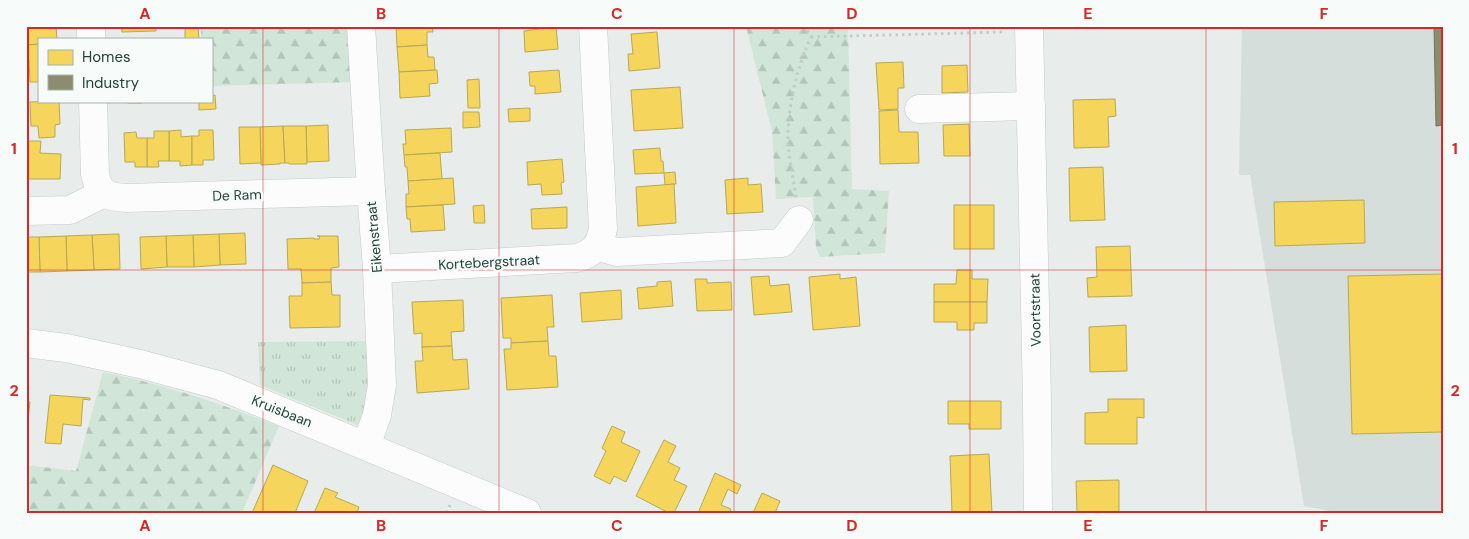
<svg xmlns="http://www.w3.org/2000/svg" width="1469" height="539" font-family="'DM Sans',sans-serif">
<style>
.built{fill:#d6dedb}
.grass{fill:url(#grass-tufts)}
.forest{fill:url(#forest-firs)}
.homes{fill:#f6d55c;stroke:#b7a952}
.industry{fill:#8c8c6e;stroke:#6d765e}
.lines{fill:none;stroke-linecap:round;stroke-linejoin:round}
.minor-casing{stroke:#c5cac8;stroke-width:29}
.path{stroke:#c3ccca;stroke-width:3;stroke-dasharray:2.5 4;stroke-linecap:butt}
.minor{stroke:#fcfcfc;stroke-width:28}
.grid{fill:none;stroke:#d62828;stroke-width:1;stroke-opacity:0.55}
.labels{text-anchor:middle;stroke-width:5;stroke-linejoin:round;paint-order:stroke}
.street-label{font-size:14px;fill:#24423a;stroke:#f7fbf9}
.neatline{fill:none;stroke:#d62828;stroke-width:2}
.grid-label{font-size:16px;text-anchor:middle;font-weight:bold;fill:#d62828}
</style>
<defs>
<pattern id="grass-tufts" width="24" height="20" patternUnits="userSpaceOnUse" patternTransform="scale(1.25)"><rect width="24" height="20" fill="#d1e6d8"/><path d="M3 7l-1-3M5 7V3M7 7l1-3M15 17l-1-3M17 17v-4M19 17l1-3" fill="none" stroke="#b3c6ba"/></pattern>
<pattern id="forest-firs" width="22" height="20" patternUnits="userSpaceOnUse" patternTransform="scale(1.25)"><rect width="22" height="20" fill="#d1e6d8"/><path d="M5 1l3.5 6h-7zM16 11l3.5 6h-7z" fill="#b3c6ba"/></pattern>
</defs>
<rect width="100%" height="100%" fill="#e8edeb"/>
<polygon class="built" points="1242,26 1443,26 1443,513 1340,513 1304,506 1250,175 1239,175"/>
<polygon class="grass" points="372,341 374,395 361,423 357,425 260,385 258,342"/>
<g class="forest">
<polygon points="201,26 353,26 357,82 211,86 211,39 201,39"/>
<polygon points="746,26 848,26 852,189 889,191 885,253 820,257 816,248 813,197 776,199 772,132"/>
<path d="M103,372C164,384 221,404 279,426L242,513H26V465L76,471Z"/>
</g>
<g class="homes">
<polygon points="29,26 56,26 57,39 39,39 39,44 26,45 26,30 29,30"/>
<polygon points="122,26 156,26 156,31 122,32"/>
<polygon points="185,26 198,26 199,39 185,39"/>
<polygon points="396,26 432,26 433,32 427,32 427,45 397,47"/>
<polygon points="539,26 556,26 558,49 525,52 524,31 539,29"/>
<polygon points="657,32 660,68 629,71 628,54 633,54 631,34"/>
<polygon points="39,44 39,82 30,82 29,60 26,60 26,45"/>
<polygon points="427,45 428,57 434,57 435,70 399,72 397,47"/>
<polygon points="903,62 904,88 898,88 898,109 879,110 876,63"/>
<polygon points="967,65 968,92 942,93 942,66"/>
<polygon points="437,70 438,83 429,84 430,96 400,98 399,72"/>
<polygon points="559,70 561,92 535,94 535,86 530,86 529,72"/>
<polygon points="479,79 480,108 468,108 467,80"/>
<polygon points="680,87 683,128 634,131 631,90"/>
<polygon points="215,95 216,109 199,110 199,101 211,101 211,96"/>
<polygon points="1115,99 1116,116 1108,117 1109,147 1074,148 1073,100"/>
<polygon points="59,101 60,124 55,125 55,137 39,138 38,126 31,126 30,102"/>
<rect x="128" y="101" width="13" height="2"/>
<polygon points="530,108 530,121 509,122 508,109"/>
<polygon points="898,110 899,132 918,132 919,163 880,164 879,111"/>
<polygon points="463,112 479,112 480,127 463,128"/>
<polygon points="969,124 970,156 944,156 943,125"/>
<polygon points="328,125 329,161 307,162 306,126"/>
<polygon points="283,126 285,163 280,163 280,164 261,165 260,127"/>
<polygon points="283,126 306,126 307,164 289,164 289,163 285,163"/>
<polygon points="239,127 260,127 261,163 240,164"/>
<polygon points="451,128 452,152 404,155 403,144 406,144 405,130"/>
<polygon points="181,130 181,137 192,136 192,165 180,166 180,161 169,161 169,131"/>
<polygon points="199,130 213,130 214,160 203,160 203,165 192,165 192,136 199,136"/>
<polygon points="154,131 169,131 169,161 158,161 159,167 147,167 147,138 154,138"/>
<polygon points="136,132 137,138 147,138 147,167 135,167 135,162 125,162 124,133"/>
<polygon points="26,141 41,141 40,153 61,154 60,179 26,179"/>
<polygon points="660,148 661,161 663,161 664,173 635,174 633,150"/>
<polygon points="440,153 442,179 408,181 407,167 405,167 404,155"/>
<polygon points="562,159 564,182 561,183 562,194 542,195 541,184 528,185 527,162"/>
<polygon points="1103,167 1105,220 1070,221 1069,168"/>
<polygon points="675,172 676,184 665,185 664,173"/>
<polygon points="453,178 455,204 406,207 406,194 409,194 408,181"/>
<polygon points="748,178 748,185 761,184 763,212 727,214 725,180"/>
<polygon points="674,184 676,223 638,226 636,187"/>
<polygon points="1364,200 1365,243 1275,246 1274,202"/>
<polygon points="443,205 445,230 411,232 410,219 407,219 406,207"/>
<polygon points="484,205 485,223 474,223 473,206"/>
<rect x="954" y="205" width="40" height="44"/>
<polygon points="567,207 567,228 532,229 531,209"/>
<polygon points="245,233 246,264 220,265 219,234"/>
<polygon points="119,234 120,269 94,270 92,235"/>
<polygon points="219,234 220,265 194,267 193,235"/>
<polygon points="92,235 94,270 67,271 66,236"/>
<polygon points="193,235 194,267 167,267 166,236"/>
<polygon points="66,236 67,271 40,272 39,237"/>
<polygon points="166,236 167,267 141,269 140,237"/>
<polygon points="317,236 338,236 339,267 331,268 331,282 302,283 301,269 288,269 287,239 314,238 314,239 319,239 320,236"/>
<polygon points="26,237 39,237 40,272 26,272"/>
<polygon points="1130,246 1132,296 1088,297 1087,278 1097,277 1096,247"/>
<polygon points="957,270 972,270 972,279 988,279 987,302 934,302 934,284 956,284"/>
<polygon points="840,274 840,279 856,277 860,326 813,330 809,277"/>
<polygon points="1443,274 1443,432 1352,434 1348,276"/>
<polygon points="769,276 770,286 789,284 792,312 754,315 751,277"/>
<polygon points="695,279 707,279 707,283 731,282 732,310 697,311"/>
<polygon points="671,281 673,306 639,309 637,288 657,286 657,282"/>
<polygon points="331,282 332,295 340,295 340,327 290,328 289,296 302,296 302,283"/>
<polygon points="621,290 622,319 582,322 580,293"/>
<polygon points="552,295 554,327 547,327 548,341 511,343 511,338 503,338 501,298"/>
<polygon points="463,300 464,331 451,332 452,346 422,347 422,333 414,334 412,302"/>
<polygon points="934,302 987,302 987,323 974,323 974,330 957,330 957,322 934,322"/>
<polygon points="1126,325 1127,371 1090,372 1089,327"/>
<polygon points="548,341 549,356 556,356 558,387 507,390 504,349 511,349 511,343"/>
<polygon points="452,346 453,360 467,359 469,389 417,393 415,361 423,361 422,347"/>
<polygon points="50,395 90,398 90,400 83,399 81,426 63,424 61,444 45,443"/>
<polygon points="1108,399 1144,399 1144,418 1137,417 1137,444 1085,444 1085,413 1108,412"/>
<polygon points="948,401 1001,401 1001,429 969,429 969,424 948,424"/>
<polygon points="26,402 30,402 26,438"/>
<polygon points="612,426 625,432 621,442 640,451 626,482 614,476 610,484 594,476 606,451 602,448"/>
<polygon points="664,440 676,446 668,462 680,468 674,480 687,486 674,513 669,513 636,496"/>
<polygon points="989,454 992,513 952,513 950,456"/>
<polygon points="273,465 308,481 295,513 252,513"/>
<polygon points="715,473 741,485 737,494 728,489 721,505 731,509 729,513 698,513"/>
<polygon points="1119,480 1119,513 1077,513 1076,481"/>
<polygon points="325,488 338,493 335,497 359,507 357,513 314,513"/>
<polygon points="762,493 780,501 775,513 753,513"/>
</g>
<polygon class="industry" points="1434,26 1443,26 1443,125 1436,126"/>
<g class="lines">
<g class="minor-casing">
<g id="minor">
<polyline points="91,26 91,39"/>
<polyline points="361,26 371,191 377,269 382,385 377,415 366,446"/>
<polyline points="1029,26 1037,400 1038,513"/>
<path d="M93,101L95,174C99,194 107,197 126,198L371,191"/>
<polyline points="919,109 1031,106"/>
<polyline points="26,211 70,210 104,193"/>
<polyline points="597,246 616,252 782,243 799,220"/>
<path d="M377,269L577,258C593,254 600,245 603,229L593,26"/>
<polyline points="26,343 66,348 140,364 218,385 527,513"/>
</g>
</g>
<g class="path">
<polyline points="811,37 1006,32"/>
<path d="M796,197C793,176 788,155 788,135C789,102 797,67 811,37L805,26"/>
<polyline points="447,513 450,505"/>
</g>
<use href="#minor" class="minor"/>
</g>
<path class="grid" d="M263,26V513M499,26V513M734,26V513M970,26V513M1206,26V513M26,270H1443"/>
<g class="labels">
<g class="street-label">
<text transform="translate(237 195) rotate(-2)" y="5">De Ram</text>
<text transform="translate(374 237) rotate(-95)" y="5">Eikenstraat</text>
<text transform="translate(489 262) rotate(-3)" y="5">Kortebergstraat</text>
<text transform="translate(1035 310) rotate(-91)" y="5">Voortstraat</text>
<text transform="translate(282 411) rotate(22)" y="5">Kruisbaan</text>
</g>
</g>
<rect width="1469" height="539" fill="none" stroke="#f7fbf9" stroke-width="55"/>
<rect x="38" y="38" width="175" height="65" fill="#f7fbf9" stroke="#a3b1ad"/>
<rect x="48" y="50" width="25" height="15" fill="#f6d55c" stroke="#a3b1ad"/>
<text x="82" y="62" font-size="15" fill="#24423a">Homes</text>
<rect x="48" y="75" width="25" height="15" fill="#8c8c6e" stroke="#a3b1ad"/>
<text x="82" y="88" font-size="15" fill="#24423a">Industry</text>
<rect x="28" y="28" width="1414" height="484" class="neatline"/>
<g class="grid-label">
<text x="145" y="19">A</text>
<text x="381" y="19">B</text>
<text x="617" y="19">C</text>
<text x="852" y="19">D</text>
<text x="1088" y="19">E</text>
<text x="1324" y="19">F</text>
<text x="14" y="154">1</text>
<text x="1455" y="154">1</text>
<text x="14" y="396">2</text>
<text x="1455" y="396">2</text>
<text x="145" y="531">A</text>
<text x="381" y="531">B</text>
<text x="617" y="531">C</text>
<text x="852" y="531">D</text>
<text x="1088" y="531">E</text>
<text x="1324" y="531">F</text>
</g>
</svg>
